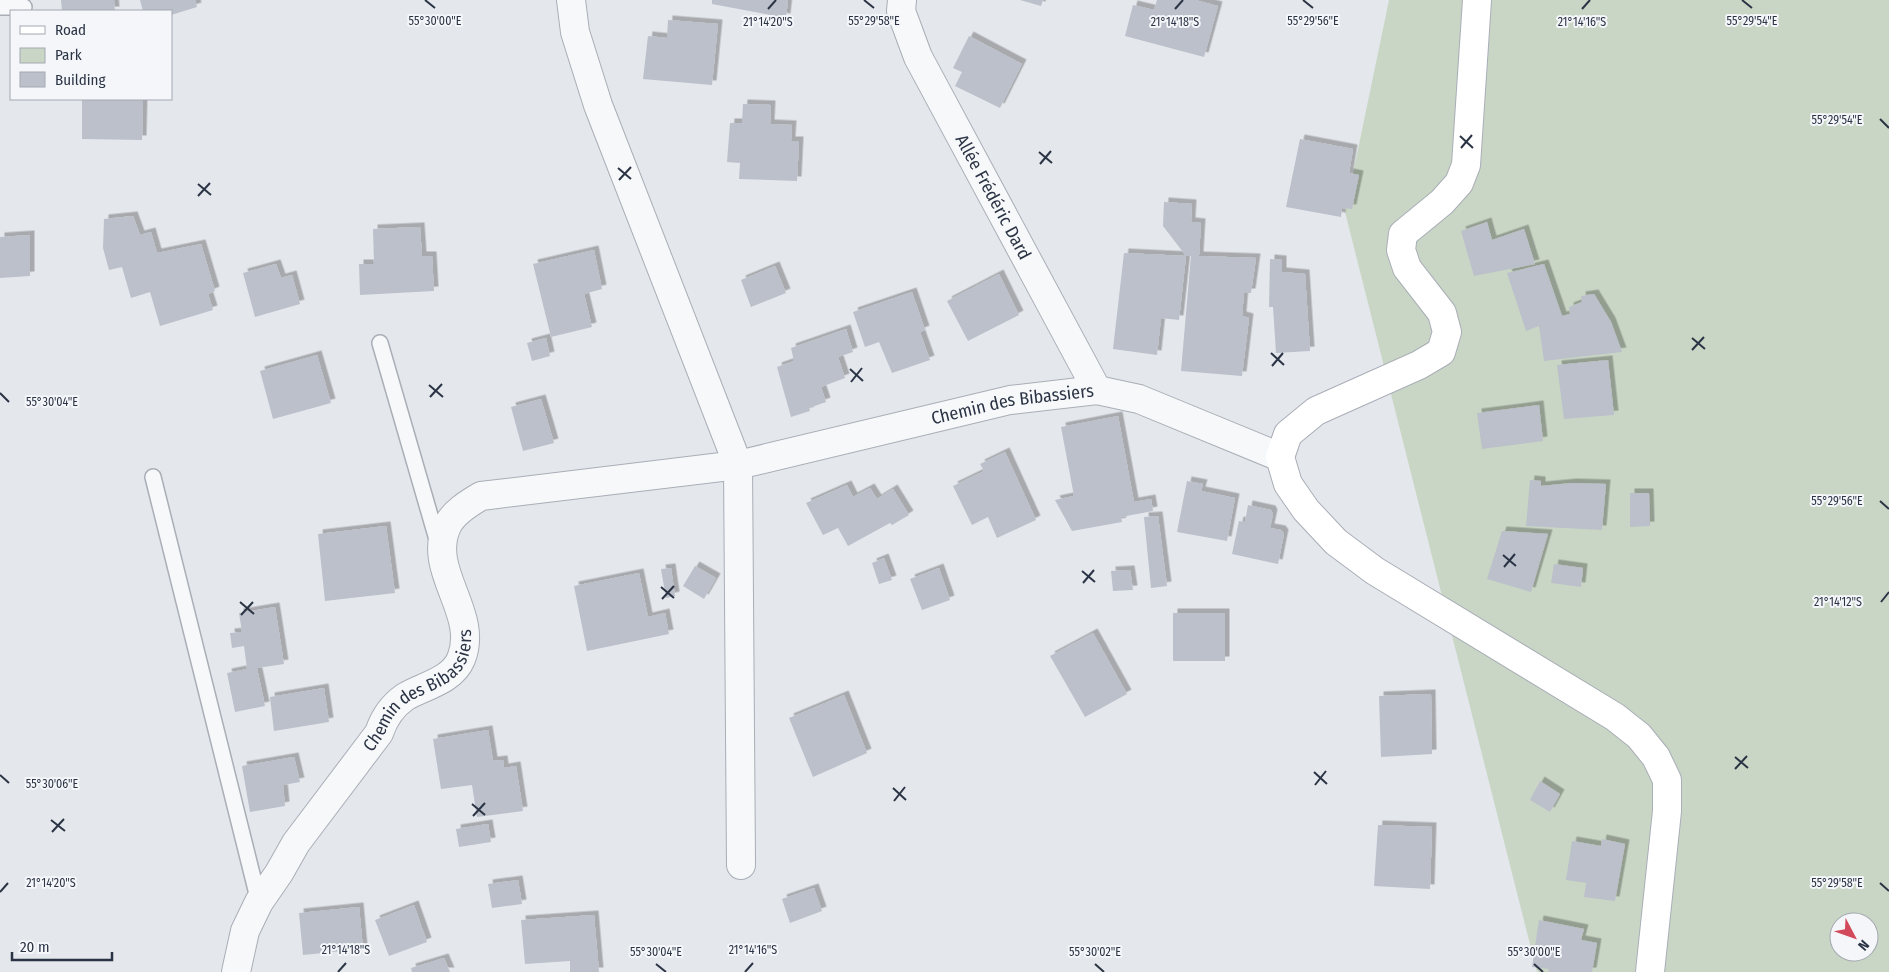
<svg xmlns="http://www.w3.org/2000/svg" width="1889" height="972" font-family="'Fira Sans Condensed',sans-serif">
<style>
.green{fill:#c9d6c5;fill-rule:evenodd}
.building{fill:#bbc0ca;filter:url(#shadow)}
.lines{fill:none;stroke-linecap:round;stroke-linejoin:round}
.service-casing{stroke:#a9aeb7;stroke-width:18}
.minor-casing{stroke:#a9aeb7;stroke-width:30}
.secondary-casing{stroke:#a9aeb7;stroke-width:30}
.service{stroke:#f7f8fa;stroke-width:15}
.minor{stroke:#f7f8fa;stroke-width:28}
.secondary{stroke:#fff;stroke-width:28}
.ticks{fill:none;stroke:#2b3445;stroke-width:2}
.labels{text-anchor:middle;stroke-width:4;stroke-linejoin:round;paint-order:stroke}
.street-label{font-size:18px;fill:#2b3445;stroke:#f4f6f9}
.ticks-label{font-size:12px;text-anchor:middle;fill:#2b3445;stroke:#f4f6f9;stroke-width:4;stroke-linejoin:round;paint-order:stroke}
</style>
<defs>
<filter id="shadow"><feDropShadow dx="4.5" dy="-4.5" stdDeviation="0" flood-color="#0004"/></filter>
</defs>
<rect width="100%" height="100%" fill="#e4e7ec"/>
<path class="green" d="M1389,0H1889V972H1537L1345,212ZM1839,922H1869V952H1839Z"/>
<g class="building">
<polygon points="61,0 114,0 115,11 62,11"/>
<polygon points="140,0 195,0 197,7 171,15 171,11 143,11"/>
<polygon points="712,0 788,0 786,18 712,4"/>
<polygon points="1020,0 1043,0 1041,6"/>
<polygon points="1157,0 1195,0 1218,6 1204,57 1125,36 1133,5 1154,10"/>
<polygon points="668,20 718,24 712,85 643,79 648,36 667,38"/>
<polygon points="969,36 1022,64 1000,108 955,86 962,72 953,68"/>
<polygon points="82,99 143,99 142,140 82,139"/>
<polygon points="743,104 771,105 770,124 792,125 791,141 799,141 797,181 739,179 740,163 727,162 730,123 742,123"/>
<polygon points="1300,139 1353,149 1349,173 1359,175 1352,209 1342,208 1341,217 1286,207"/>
<polygon points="1164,202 1192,204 1191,222 1201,223 1199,256 1256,258 1251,293 1244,293 1242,316 1249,318 1242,376 1181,371 1191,256 1186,256 1179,320 1161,318 1157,355 1113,349 1124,253 1186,256 1163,226"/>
<polygon points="133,216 140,235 151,232 157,253 201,244 215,291 208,294 213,310 160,326 150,292 131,298 122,267 109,270 103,248 104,219"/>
<polygon points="1487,222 1492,240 1524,229 1535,264 1474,276 1461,231"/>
<polygon points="420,227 422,256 432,256 434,291 360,295 359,264 374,264 373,229"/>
<polygon points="30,235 30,276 0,278 0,237"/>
<polygon points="594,250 602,289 584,294 592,327 551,337 533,264"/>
<polygon points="1270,259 1282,260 1282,272 1305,274 1310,351 1276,353 1273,307 1269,307"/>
<polygon points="276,264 281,278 292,275 300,304 255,317 243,273"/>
<polygon points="1544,264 1562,316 1570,314 1569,307 1582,302 1581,296 1594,294 1611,322 1622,352 1544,361 1539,326 1526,331 1507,273"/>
<polygon points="775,266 786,293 751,307 741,280"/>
<polygon points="999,274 1019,315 968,341 947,301"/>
<polygon points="912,292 925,330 920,332 930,360 892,373 879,342 865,347 853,312"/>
<polygon points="846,329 853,352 838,357 845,378 821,387 826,402 809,408 810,411 791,417 777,367 794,361 791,348"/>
<polygon points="546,338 550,356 532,361 527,343"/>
<polygon points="317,355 331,403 273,419 260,371"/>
<polygon points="1608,360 1614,415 1564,419 1557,365"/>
<polygon points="541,399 554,443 523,451 511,407"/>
<polygon points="1539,405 1543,441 1482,449 1477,413"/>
<polygon points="1118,416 1134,502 1151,499 1153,511 1121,517 1122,522 1072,531 1055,500 1074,496 1061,427"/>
<polygon points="1005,452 1036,520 997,538 988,517 972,525 953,486 984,471 980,464"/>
<polygon points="1530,480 1541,481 1541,486 1572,483 1606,484 1602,530 1526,526"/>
<polygon points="1187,481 1203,484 1201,491 1235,498 1227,541 1177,532"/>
<polygon points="847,485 853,497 870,488 877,499 893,489 909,515 892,525 890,523 848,546 838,528 823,535 806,503"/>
<polygon points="1630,493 1649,493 1650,526 1630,527"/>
<polygon points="1248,505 1271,510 1273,514 1270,528 1281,530 1284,534 1278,564 1232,554 1239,521 1245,522"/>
<polygon points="1158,516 1167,586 1151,588 1144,517"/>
<polygon points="386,526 395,593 325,601 318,534"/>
<polygon points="1502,531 1548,534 1531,592 1487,579"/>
<polygon points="884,558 892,580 879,584 872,563"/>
<polygon points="1554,564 1583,568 1581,587 1551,583"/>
<polygon points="695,566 716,578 704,599 683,586"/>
<polygon points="671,568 675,596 666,598 661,569"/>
<polygon points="939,568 950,600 922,610 910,579"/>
<polygon points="1130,570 1133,590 1113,591 1111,571"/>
<polygon points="639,573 648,617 665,613 669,634 587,651 574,586"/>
<polygon points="275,607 284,664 257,668 265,706 235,712 227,673 247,669 244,646 232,648 230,633 242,632 239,613"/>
<rect x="1173" y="613" width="52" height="48"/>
<polygon points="1093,633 1127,694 1085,717 1050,656"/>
<polygon points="324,688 329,722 274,731 270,697"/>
<polygon points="1431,694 1432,754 1381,757 1379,696"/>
<polygon points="844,695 867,753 813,777 789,718"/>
<polygon points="488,730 493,761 503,760 504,768 516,766 523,811 477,817 472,785 441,789 433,739"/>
<polygon points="294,757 300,782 283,785 285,806 250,812 242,766"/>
<polygon points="1540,781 1560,794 1550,812 1530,800"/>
<polygon points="488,824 491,842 459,847 456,829"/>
<polygon points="1378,825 1432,827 1430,889 1374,886"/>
<polygon points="1602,839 1625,844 1615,901 1584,897 1586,883 1566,880 1572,841 1601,846"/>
<polygon points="518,880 522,904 492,908 488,884"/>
<polygon points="814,888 822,911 790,923 782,899"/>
<polygon points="414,905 427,942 389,956 375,920"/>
<polygon points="359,907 363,949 303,955 299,913"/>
<polygon points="594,915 599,972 570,972 570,961 525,964 521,920"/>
<polygon points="1539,920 1584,929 1581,940 1597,943 1592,972 1548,972 1549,969 1532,967"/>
<polygon points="444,958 450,972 412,972 411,968"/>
</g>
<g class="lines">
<g class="service-casing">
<g id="service">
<polyline points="0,7 24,7"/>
<polyline points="380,343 438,543"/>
<polyline points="153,477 259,902"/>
</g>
</g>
<g class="minor-casing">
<g id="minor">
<polyline points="571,0 575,32 598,105 738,465 741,865"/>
<path id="s1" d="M902,0L901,11L918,57L1097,390"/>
<path id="s2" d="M236,972L245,931L259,902L279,873L296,843L379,733C384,718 392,706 405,697C423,686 452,681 461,659C480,613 426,571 447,526C453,513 469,503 481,496L738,465L1010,400L1097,390L1139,399L1280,457"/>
</g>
</g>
<g class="secondary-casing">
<polyline id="secondary" points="1477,0 1466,165 1459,183 1442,202 1403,234 1401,250 1407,268 1442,313 1447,332 1441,352 1419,365 1316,411 1288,434 1280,457 1288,484 1306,510 1336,542 1375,571 1615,717 1639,736 1656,757 1667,780 1667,811 1650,972"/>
</g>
<use href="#service" class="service"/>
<use href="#minor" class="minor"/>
<use href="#secondary" class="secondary"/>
</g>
<path class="ticks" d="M425,0L435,8M864,0L874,8M1303,0L1313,8M1742,0L1752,8M768,9L776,0M1175,9L1183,0M1582,9L1590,0M1880,119L1889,128M1460,136L1473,148M1461,148L1472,135M1039,152L1052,163M1040,164L1051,151M618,168L631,179M619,180L631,167M198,184L211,195M198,196L210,183M1692,338L1705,349M1692,350L1704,337M1271,353L1284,365M1272,366L1283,353M850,369L863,381M851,382L862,368M429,385L443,397M0,393L9,402M430,397L442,384M1880,501L1889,509M1503,555L1516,566M1504,567L1515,554M1082,571L1095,582M1083,583L1094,570M661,587L674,598M662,599L674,586M240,602L254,614M1881,602L1889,592M241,615L253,602M1735,757L1748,768M1735,769L1747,756M1314,772L1327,784M0,775L9,783M1315,785L1326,771M893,788L906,800M894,801L905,787M472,804L485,815M473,816L485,803M51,820L65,831M52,832L64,819M1880,883L1889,891M0,892L8,883M656,964L666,972M1095,964L1104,972M1534,964L1543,972M338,972L346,963M745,972L753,963"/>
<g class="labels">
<g class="street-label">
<text dy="6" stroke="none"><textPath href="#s1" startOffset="219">Allée Frédéric Dard</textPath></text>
<text dy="6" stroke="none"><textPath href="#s2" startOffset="1120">Chemin des Bibassiers</textPath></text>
<text dy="6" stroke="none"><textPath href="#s2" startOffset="344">Chemin des Bibassiers</textPath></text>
</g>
</g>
<g class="ticks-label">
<text x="1313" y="25">55°29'56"E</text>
<text x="435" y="25">55°30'00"E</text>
<text x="874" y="25">55°29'58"E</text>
<text x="1752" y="25">55°29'54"E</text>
<text x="768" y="26">21°14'20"S</text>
<text x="1175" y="26">21°14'18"S</text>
<text x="1582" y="26">21°14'16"S</text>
<text x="1837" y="124">55°29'54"E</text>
<text x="52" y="406">55°30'04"E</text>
<text x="1837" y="505">55°29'56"E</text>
<text x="1838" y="606">21°14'12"S</text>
<text x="52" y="788">55°30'06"E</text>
<text x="1837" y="887">55°29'58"E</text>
<text x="51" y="887">21°14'20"S</text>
<text x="346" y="954">21°14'18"S</text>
<text x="753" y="954">21°14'16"S</text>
<text x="656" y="956">55°30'04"E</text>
<text x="1095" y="956">55°30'02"E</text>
<text x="1534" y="956">55°30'00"E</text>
</g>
<rect x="10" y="10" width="162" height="90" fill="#f4f6f9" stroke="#a4a8b1"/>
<rect x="20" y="26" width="25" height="8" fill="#ffffff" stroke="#a4a8b1"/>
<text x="55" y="35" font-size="15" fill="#2b3445">Road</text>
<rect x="20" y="48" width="25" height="15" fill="#c9d6c5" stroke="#a4a8b1"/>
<text x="55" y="60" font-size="15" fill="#2b3445">Park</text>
<rect x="20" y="72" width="25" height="15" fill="#bbc0ca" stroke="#a4a8b1"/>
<text x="55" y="85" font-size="15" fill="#2b3445">Building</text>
<g transform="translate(1854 937) rotate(131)"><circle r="24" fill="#f4f6f9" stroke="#a4a8b1"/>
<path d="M0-4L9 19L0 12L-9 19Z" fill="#d1495b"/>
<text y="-8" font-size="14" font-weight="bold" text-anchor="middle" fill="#2b3445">N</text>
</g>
<path d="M12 952v8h100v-8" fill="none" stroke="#2b3445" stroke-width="2.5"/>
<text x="20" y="952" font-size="15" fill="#2b3445" stroke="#f4f6f9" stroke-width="4" paint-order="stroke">20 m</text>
</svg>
